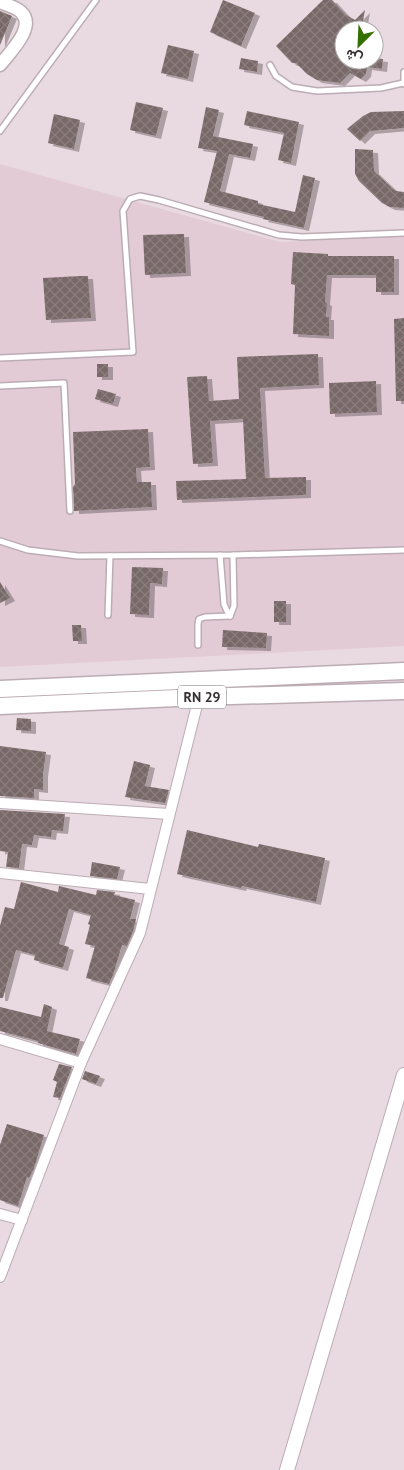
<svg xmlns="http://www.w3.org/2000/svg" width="404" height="1470" font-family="'PT Sans',Vazirmatn,sans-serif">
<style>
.built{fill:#e3cbd6}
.building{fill:url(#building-cross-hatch);filter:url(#shadow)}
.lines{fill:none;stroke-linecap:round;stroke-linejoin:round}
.service-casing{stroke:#bcacb3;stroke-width:8}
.minor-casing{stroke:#bcacb3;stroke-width:12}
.tertiary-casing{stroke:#bcacb3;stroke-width:15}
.secondary-casing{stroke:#bcacb3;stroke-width:16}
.trunk-casing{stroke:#bcacb3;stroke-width:19}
.service{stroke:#fff;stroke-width:5}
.minor{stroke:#fff;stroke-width:10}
.tertiary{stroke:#fff;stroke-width:12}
.secondary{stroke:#fff;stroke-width:14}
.trunk{stroke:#fff;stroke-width:16}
.labels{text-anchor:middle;stroke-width:5;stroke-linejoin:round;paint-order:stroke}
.shield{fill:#fff;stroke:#726e70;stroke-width:1}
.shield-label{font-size:14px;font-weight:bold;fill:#363033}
</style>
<defs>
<pattern id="building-cross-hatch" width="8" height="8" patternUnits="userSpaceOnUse" patternTransform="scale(1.25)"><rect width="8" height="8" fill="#786868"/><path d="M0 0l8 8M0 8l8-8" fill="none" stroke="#8b7e7e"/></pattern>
<filter id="shadow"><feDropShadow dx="5" dy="3" stdDeviation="0" flood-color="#0004"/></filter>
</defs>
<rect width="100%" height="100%" fill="#e9d9e0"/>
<polygon class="built" points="0,164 280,242 404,236 404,646 0,667"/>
<g class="building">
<polygon points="223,0 255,13 241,46 210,32"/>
<polygon points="323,0 332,0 346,15 355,20 365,10 363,21 372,30 344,30 344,60 374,60 374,58 383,59 382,69 367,67 366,74 361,79 350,73 340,83 317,80 307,74 296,63 292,63 276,46"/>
<polygon points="0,11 12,16 0,45"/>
<polygon points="168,45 194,51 188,79 161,73"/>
<polygon points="241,58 258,61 257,72 239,69"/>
<polygon points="136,102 163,108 156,136 130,130"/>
<polygon points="206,107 219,110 213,136 253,144 250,158 229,154 220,191 258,201 258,204 295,212 303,175 315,178 304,228 263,219 264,217 204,202 217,151 198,148"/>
<polygon points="247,111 299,122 291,163 278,160 284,133 244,125"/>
<polygon points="404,111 404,128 370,131 360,141 347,129 363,116 371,112"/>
<polygon points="54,114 80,120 74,149 48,143"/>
<polygon points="355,149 373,150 374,171 393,189 396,191 404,192 404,208 390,207 382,203 359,181 355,174"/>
<polygon points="184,234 186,273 145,275 143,235"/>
<polygon points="293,252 328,254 328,256 394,256 394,292 376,292 376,275 327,275 325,302 327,303 326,317 329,317 329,336 293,334 295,285 291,284"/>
<polygon points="80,276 88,276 91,318 46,320 43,278"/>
<polygon points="404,318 404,401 396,401 394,319"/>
<polygon points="318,354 319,385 260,388 265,478 306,477 306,495 177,500 176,481 246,479 243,419 210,421 213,463 193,464 187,377 207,376 209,401 239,399 237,357"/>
<rect x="97" y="364" width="11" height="13"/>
<polygon points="376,381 377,412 330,414 329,383"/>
<polygon points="98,389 116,394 113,404 95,399"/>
<polygon points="148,429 150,467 136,468 137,482 151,482 152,507 74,511 73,487 75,484 73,432"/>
<polygon points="132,567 163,568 162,584 150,583 149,615 130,614"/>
<polygon points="0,582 10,598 0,603"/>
<rect x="274" y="601" width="12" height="21"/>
<polygon points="72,625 81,625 82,641 73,641"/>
<polygon points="223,630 267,633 266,648 222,647"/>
<polygon points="17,718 31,719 31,731 16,730"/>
<polygon points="0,746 46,752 43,774 43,790 34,789 34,798 0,796"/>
<polygon points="134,761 150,765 145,786 169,790 165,803 125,797"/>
<polygon points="0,810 65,814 63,831 52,830 51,837 34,835 32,845 22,844 19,868 6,867 8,852 0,851"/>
<polygon points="187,830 258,847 259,844 325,858 316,902 242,886 241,888 177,874"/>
<polygon points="92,862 120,867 117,879 90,876"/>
<polygon points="21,882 58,892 59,886 96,895 97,890 115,892 114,895 135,900 130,919 136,919 133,931 127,946 122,945 113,975 109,984 86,978 95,946 85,944 90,925 88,924 91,915 69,909 59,944 69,947 63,968 34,960 35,955 16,950 3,998 0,998 0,926 5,907 14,909"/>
<polygon points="44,1004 52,1007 47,1031 80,1039 76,1054 38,1043 38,1041 0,1031 0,1007 41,1017"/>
<polygon points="59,1064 72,1067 60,1098 53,1097 57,1082 53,1080"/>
<polygon points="85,1071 100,1076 96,1084 82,1079"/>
<polygon points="7,1124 44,1135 34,1168 29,1178 27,1177 18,1206 0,1200 0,1145"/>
</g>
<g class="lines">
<g class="service-casing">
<g id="service">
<polyline points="270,65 276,76 292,87 317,91 381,88 403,83"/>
<polyline points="404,84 404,72"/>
<polyline points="0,131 96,0"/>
<polyline points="0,358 133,352 123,211 130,199 140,196 159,200 279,235 302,237 404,233"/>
<polyline points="0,386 64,383 70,511"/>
<polyline points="0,541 28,550 78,556 233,555 404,550"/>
<polyline points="220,555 224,604 227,611 230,616"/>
<polyline points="108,615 110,556"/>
<polyline points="230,616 234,606 233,555"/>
<polyline points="198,645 198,624 199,619 205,617 230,616"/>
</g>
</g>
<g class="minor-casing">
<g id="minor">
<polyline points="0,803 169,814"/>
<polyline points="0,873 150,889"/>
<polyline points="0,1039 81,1063"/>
<polyline points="0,1214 22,1220"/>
<polyline points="0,1277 81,1063 140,933 199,697"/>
</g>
</g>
<g class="tertiary-casing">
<path id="tertiary" d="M0,2C7,5 16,7 21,12C37,27 9,53 0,65"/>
</g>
<g class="secondary-casing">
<polyline id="secondary" points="287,1470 404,1075"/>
</g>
<g class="trunk-casing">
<g id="trunk">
<polyline points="0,689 404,671"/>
<polyline points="0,706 199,697 404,691"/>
</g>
</g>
<use href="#service" class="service"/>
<use href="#minor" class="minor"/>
<use href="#tertiary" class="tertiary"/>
<use href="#secondary" class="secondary"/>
<use href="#trunk" class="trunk"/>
</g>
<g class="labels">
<rect class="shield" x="178" y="685.5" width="48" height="23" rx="4"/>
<g class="shield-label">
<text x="202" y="702">RN 29</text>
</g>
</g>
<g transform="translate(359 45) rotate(204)"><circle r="24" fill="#ffffff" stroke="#afacad"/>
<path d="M0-4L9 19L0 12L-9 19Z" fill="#347000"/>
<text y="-8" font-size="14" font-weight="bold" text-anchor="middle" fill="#363033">ش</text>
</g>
</svg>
